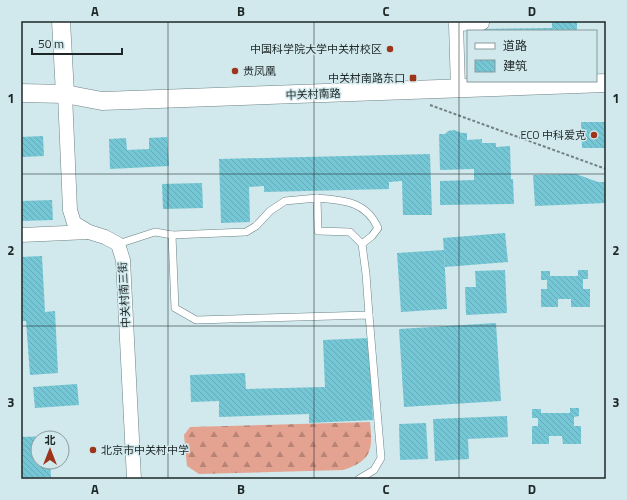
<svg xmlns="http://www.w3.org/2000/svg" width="627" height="500" font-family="'Titillium Web','Noto Sans SC',sans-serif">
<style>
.forest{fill:url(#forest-firs)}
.building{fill:url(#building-back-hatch)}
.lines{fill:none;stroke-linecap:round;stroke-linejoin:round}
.service-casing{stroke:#6d8386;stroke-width:8}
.minor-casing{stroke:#6d8386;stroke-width:15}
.tertiary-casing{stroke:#6d8386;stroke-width:19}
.path{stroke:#718083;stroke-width:2;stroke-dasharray:3 2;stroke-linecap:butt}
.service{stroke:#fff;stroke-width:7}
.minor{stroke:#fff;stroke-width:14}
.tertiary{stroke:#fff;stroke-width:18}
.grid{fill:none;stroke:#1e2728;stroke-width:1;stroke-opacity:0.55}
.poi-dot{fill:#9d351b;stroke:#d1e8ec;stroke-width:1.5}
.labels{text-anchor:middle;stroke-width:3;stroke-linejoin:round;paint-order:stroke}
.poi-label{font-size:11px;fill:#1e2728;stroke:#d1e8ec;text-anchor:end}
.street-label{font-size:11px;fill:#1e2728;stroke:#d1e8ec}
.neatline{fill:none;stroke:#1e2728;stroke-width:1.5}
.grid-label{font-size:13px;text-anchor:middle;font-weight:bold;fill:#1e2728}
</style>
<defs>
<pattern id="forest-firs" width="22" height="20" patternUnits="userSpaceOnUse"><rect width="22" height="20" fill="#e4a291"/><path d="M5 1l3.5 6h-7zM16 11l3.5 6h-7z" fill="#b88476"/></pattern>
<pattern id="building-back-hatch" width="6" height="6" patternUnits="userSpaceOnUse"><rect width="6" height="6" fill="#75c7d5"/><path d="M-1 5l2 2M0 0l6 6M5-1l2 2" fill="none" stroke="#65abb7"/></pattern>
</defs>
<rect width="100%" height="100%" fill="#d1e8ec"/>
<path class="forest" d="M370,422C373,449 372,461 343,470L199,474L187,466L184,435L190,427Z"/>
<g class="building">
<polygon points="552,21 577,21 577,31 481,31 481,29 552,28"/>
<polygon points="581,122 606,122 606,148 582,148"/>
<polygon points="454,130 462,133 467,133 467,140 482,139 482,143 496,143 496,147 510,146 511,179 513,179 514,204 440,205 440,181 474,180 474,169 440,170 439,134 445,134 448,131"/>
<polygon points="43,136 44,156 21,157 21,137"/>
<polygon points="167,137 169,166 110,169 109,139 126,138 127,150 149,149 149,138"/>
<polygon points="430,154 432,215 403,215 402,181 389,182 389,189 264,192 264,186 249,187 250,222 221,223 219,159"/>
<polygon points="576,174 598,182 606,182 606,203 535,206 533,175"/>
<polygon points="202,183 203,208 163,209 162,184"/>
<polygon points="52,200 53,220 21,221 21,201"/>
<polygon points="505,233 508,262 445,267 443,238"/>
<polygon points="444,250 447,309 401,312 397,253"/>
<polygon points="42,256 45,312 55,311 58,373 30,375 26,321 21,321 21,257"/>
<polygon points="505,270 507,313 466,315 465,287 476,287 475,271"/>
<polygon points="578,270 588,270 588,279 583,279 583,289 590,289 590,307 571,307 571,299 558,299 558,307 541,307 541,289 547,289 547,280 541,280 541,271 550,271 550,276 578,276"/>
<polygon points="496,323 501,401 404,407 399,329"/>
<polygon points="369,338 373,420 309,423 309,414 219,417 219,401 191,402 190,375 245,373 246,389 325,387 323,340"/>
<polygon points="77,384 79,405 35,408 33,387"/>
<polygon points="570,408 579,408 579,416 574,417 574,426 581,426 581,444 563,444 562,436 549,436 549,444 532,444 532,426 538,426 538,418 532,418 532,409 541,409 541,413 570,413"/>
<polygon points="507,416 508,437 468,439 469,459 435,461 433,419"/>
<polygon points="426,423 428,459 400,460 399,424"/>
<polygon points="49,436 49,438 38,438 38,462 50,462 51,477 21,478 21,437"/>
</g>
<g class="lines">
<g class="service-casing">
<g id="service">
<path d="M317,198C343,200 366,201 378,228L372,236L362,244"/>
<polyline points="172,235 246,232 256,226 270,211 285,201 317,198 318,231 350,232 362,244 366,274 369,315"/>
<polyline points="118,244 155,232 172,235 175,308 196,320 369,315 381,458 374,470 359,479"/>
</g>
</g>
<g class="minor-casing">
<g id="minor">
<polyline points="458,88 456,24 482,23 482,21"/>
<polyline points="65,94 70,210 74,223 89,232 105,237 118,244 123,260 134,479"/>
<polyline points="21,235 89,232"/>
</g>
</g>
<g class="tertiary-casing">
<g id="tertiary">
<polyline points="61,21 65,94"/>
<polyline points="21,93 65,94 102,101 606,83"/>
</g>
</g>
<polyline class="path" points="430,105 606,169"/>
<use href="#service" class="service"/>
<use href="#minor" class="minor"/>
<use href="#tertiary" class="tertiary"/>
</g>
<path class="grid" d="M168,21V479M314,21V479M459,21V479M21,174H606M21,326H606"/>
<g class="poi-dot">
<circle cx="390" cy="49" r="4"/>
<circle cx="235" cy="71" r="4"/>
<rect x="409" y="74" width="8" height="8" rx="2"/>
<circle cx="594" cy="135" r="4"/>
<circle cx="93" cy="450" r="4"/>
</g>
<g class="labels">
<g class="poi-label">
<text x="382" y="53">中国科学院大学中关村校区</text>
<text x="243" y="75" text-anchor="start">贵凤凰</text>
<text x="405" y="82">中关村南路东口</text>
<text x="586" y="139">ECO 中科爱克</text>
<text x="101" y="454" text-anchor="start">北京市中关村中学</text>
</g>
<g class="street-label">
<text transform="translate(313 94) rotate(-2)" y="4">中关村南路</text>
<text transform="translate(124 295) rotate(-93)" y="4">中关村南三街</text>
</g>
</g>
<rect width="627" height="500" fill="none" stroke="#d1e8ec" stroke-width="44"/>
<rect x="467" y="30" width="130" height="52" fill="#d1e8ec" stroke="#899b9e"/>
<rect x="475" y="43" width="20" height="6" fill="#ffffff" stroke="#899b9e"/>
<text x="503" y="50" font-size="12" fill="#1e2728">道路</text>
<rect x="475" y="60" width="20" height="12" fill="url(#building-back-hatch)" stroke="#899b9e"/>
<text x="503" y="70" font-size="12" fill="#1e2728">建筑</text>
<g transform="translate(50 450)"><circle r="19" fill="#d1e8ec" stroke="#899b9e"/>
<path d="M0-3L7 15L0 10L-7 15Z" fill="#9d351b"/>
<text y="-6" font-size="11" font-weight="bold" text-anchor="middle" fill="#1e2728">北</text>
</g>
<path d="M32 48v6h90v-6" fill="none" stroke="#1e2728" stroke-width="2"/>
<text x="38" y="48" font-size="12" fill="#1e2728" stroke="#d1e8ec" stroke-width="3" paint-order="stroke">50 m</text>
<rect x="22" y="22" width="583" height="456" class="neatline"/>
<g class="grid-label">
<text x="95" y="16">A</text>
<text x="241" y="16">B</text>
<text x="386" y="16">C</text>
<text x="532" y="16">D</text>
<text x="11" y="103">1</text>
<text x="616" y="103">1</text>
<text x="11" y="255">2</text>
<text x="616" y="255">2</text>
<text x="11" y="407">3</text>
<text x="616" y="407">3</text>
<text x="95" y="494">A</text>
<text x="241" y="494">B</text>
<text x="386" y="494">C</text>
<text x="532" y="494">D</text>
</g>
</svg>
